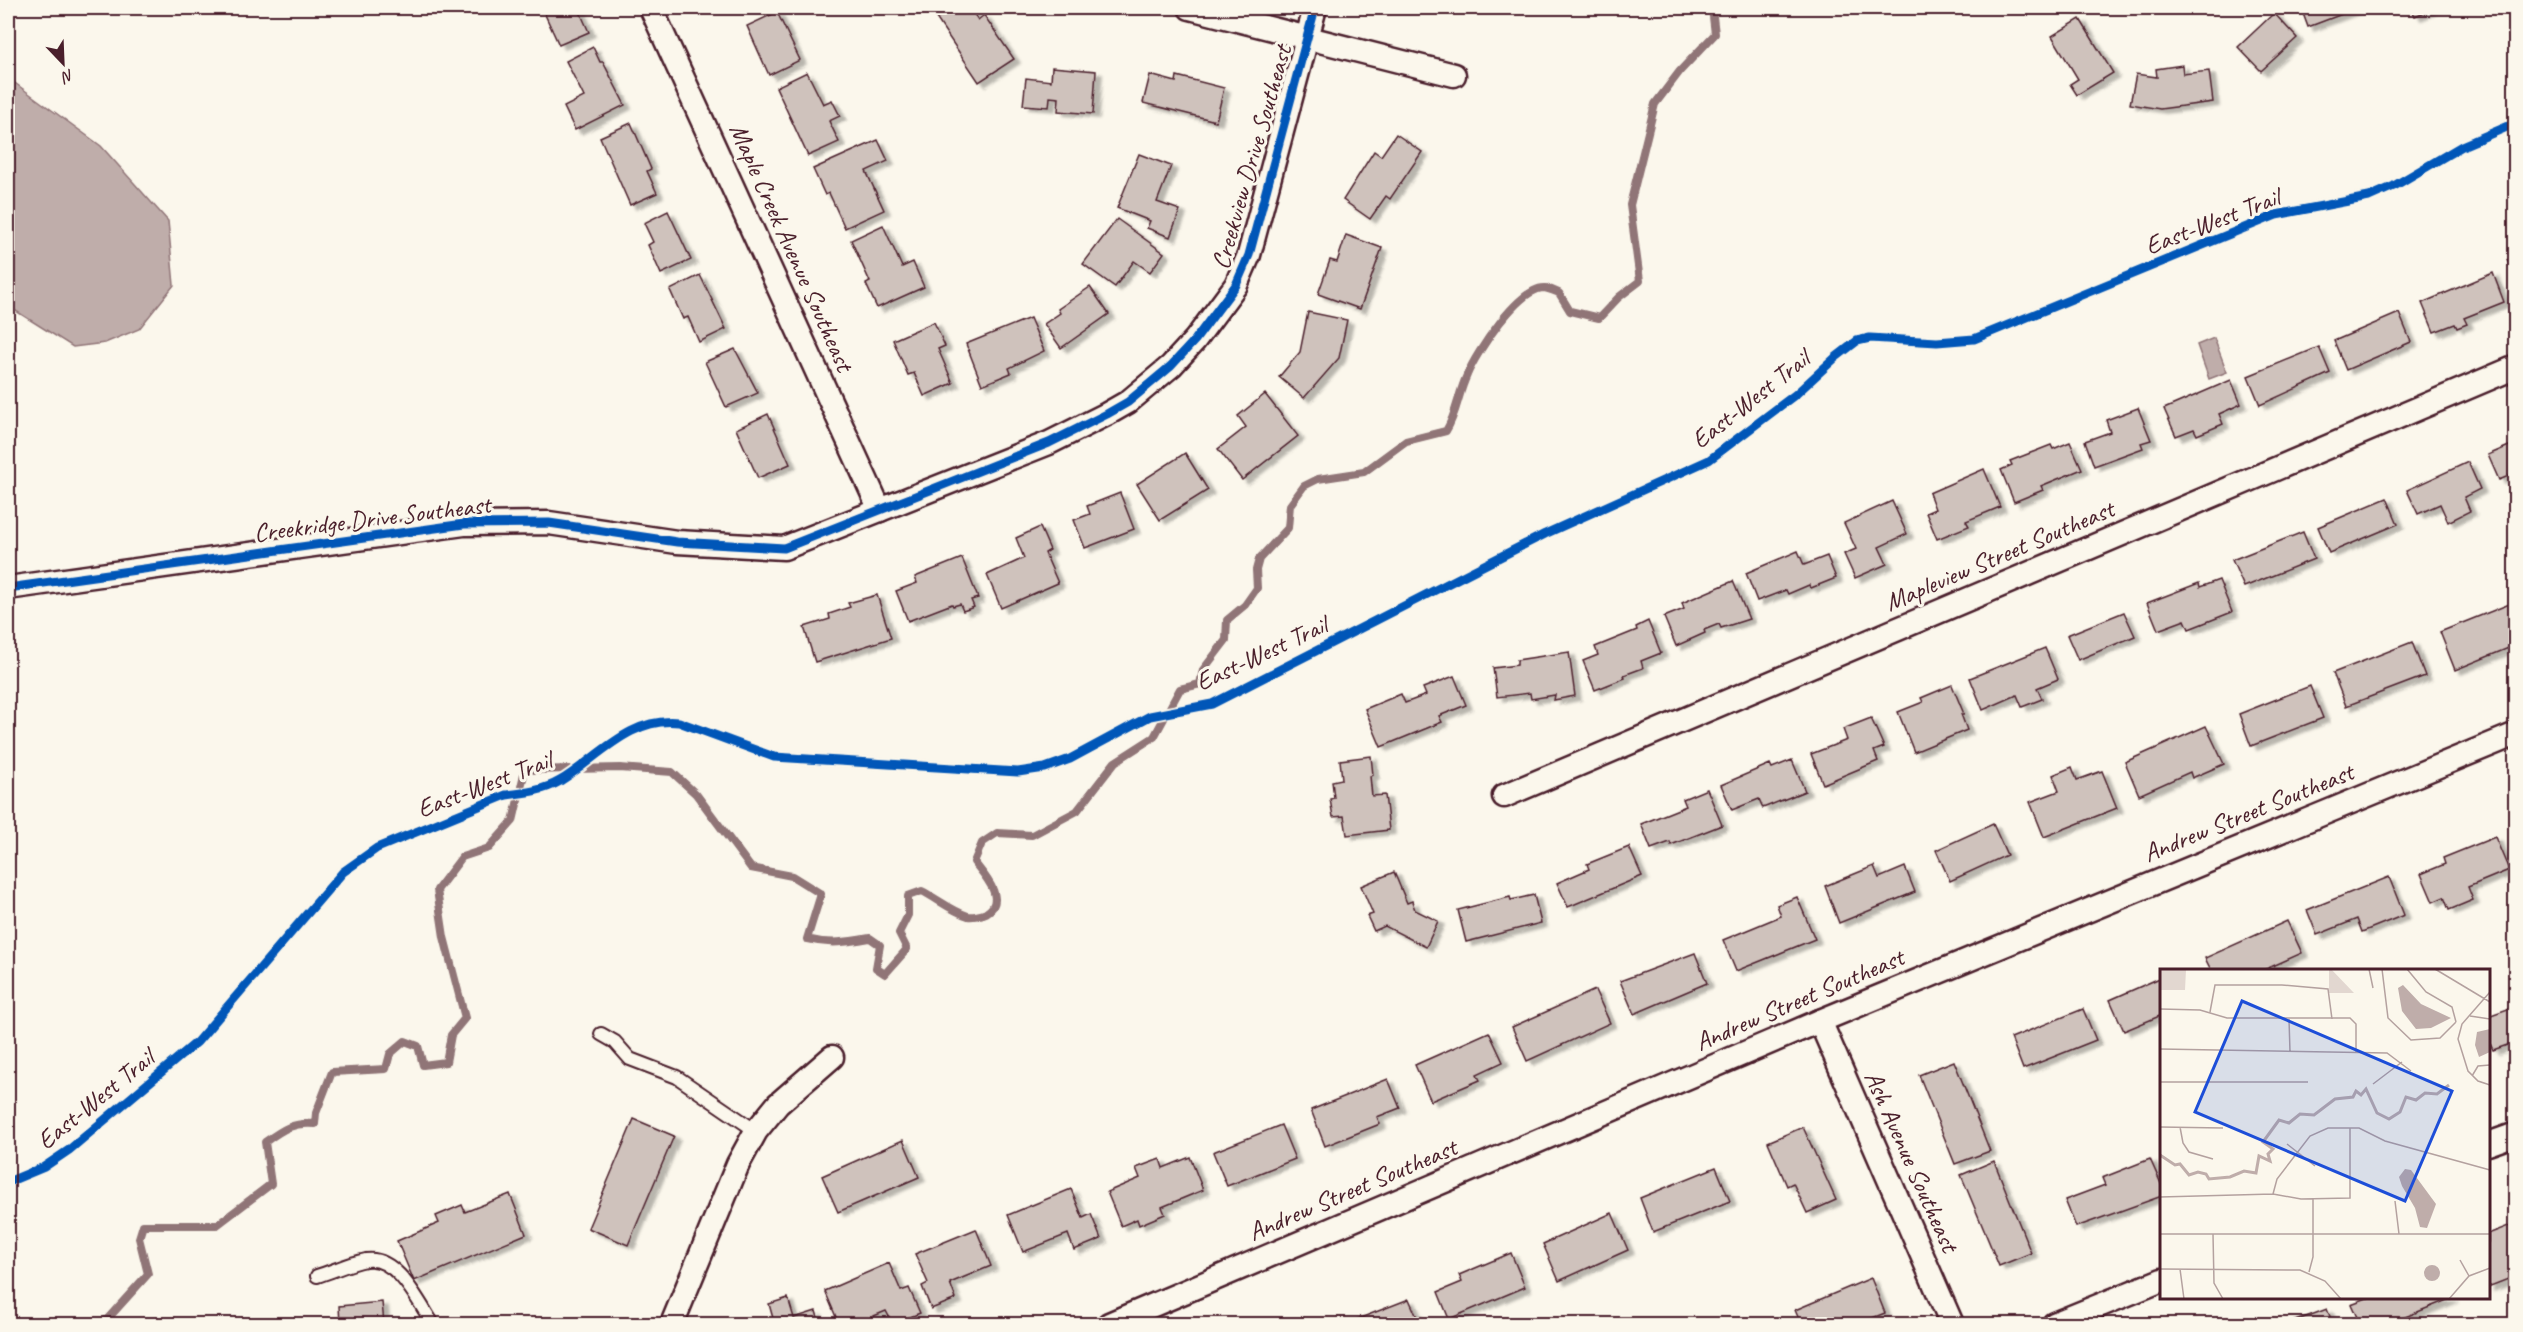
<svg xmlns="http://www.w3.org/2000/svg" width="2523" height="1332" font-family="Caveat,sans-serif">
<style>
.water{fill:#bfadaa;stroke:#907477;stroke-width:1.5}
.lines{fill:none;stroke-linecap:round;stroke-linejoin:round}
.stream{stroke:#907477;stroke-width:8}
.building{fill:#cfc2bc;stroke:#4a1f2b;stroke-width:1.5;filter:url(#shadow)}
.lane-casing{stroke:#4a1f2b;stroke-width:16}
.street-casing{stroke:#4a1f2b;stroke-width:27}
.lane{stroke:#fbf7ec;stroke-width:12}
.street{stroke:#fbf7ec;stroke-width:22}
.cycleway-casing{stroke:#fbf7ec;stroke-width:13}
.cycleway{stroke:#0057b8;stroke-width:9}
.labels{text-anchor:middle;stroke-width:6;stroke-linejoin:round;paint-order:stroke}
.street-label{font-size:26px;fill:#4a1f2b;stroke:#fbf7ec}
.inset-river{fill:none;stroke:#bfadaa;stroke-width:3}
.inset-road{fill:none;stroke:#b4a19f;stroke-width:1.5}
.view{fill:#1d4ed8;fill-opacity:0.15;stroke:#1d4ed8;stroke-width:3}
.inset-edge{fill:none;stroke:#4a1f2b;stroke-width:3}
</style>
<defs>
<filter id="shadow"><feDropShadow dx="6" dy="4" stdDeviation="1.5" flood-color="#0004"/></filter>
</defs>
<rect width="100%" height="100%" fill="#fbf7ec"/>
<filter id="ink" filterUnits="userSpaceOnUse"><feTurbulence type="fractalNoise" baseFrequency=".0167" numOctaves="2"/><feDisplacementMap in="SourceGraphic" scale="12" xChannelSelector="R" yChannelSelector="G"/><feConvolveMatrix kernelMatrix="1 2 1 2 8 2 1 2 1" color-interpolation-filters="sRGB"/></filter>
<g filter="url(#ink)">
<g class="water">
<polygon points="8,78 101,146 168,221 174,285 139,329 105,343 73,347 8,306"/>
<polygon points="2214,338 2227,372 2209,379 2197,345"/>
</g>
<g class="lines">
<path class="stream" d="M103,1324L148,1274L139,1238L143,1225H217L271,1184L265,1142C283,1129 293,1122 315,1124L316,1113L332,1072L386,1069L390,1054L405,1041L418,1046L423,1065L446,1062L451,1035L465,1018L444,937L437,890L462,857L489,848L513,821L525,770L620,768L672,772L696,794L751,868L792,876L821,894L807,939C830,945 847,942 870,938L880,945L876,968L885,974L907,949L899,933L908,915V896L922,891C936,898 952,911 968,916C972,917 982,915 986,913C1008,900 984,875 974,862L982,843L997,833L1032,835L1077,811L1115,762L1154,737L1180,689L1200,684L1203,670L1226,640L1227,620L1245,605L1257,588L1256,570L1259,559L1288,528L1290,505L1304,486L1318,479L1364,472L1406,441L1446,431C1457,413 1458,394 1467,375C1476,353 1519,287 1545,288C1549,289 1555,291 1559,293L1570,311L1599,318L1619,297L1640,281L1630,205L1655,104L1680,71L1715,34L1712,8"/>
</g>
<g class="building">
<polygon points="542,8 581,8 583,11 580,12 589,32 559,45"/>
<polygon points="952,8 970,8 978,20 984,15 1014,59 979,82 936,18"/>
<polygon points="2301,8 2358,8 2308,27"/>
<polygon points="2411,8 2435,8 2415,16"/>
<polygon points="777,12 800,60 769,75 747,26"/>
<polygon points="2274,13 2297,38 2261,71 2238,47"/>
<polygon points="2080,19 2113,73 2077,95 2070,84 2078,79 2052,36"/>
<polygon points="593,47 600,62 603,62 625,105 575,130 564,107 584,97 566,61"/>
<polygon points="2182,65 2183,74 2209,71 2213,102 2160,109 2130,104 2136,74 2157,77 2156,69"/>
<polygon points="1052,67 1096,71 1093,114 1058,111 1059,98 1050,97 1049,107 1023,105 1026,78 1051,81"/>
<polygon points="807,72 823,104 832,100 840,116 829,121 839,142 808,156 776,87"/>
<polygon points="1150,75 1176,82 1177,76 1224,88 1216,121 1143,103"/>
<polygon points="631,123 651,169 647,171 657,193 630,205 600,137"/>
<polygon points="1396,134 1422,152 1390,199 1386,196 1370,219 1343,200 1374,151 1381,156"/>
<polygon points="878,140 888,161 866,171 884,210 845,228 829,193 825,195 813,169"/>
<polygon points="1139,154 1171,166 1157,202 1180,210 1170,237 1147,228 1150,221 1117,208"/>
<polygon points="668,211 691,260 661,274 648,245 653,242 644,223"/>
<polygon points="1117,219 1164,253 1150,272 1134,261 1115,287 1083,264"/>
<polygon points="883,225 902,267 913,262 924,287 877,308 866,284 870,282 851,240"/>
<polygon points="1346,235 1382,248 1360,309 1318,294 1330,260 1337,262"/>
<polygon points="2516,256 2516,280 2507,260"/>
<polygon points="2493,273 2504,302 2464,318 2467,324 2457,328 2455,324 2434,332 2422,303"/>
<polygon points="700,275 726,329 699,342 688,317 683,319 670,290"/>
<polygon points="1090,287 1109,314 1061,348 1044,324 1060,313 1058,309"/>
<polygon points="1308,312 1347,320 1339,358 1304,398 1279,377 1300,352"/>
<polygon points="2399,313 2411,342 2346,370 2334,341"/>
<polygon points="1030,318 1044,351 1009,368 1011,373 982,385 966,344"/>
<polygon points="934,322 945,346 938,349 953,383 924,396 914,373 908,375 893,340"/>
<polygon points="2319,347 2330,373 2260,405 2248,376"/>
<polygon points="735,349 758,393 726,407 705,362"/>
<polygon points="2231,380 2241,404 2219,414 2223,424 2197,435 2194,429 2176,436 2164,409"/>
<polygon points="1265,394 1298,436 1242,480 1218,449 1246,427 1238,416"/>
<polygon points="2138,408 2151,440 2141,443 2143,448 2094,466 2085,441 2110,432 2106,420"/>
<polygon points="768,414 790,464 758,478 736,429"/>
<polygon points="2070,442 2082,469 2041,486 2043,490 2014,502 2001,470 2012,465 2010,461 2051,445 2053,449"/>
<polygon points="2516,443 2516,473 2499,480 2488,455"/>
<polygon points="1185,453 1208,490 1160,520 1137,484"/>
<polygon points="2468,462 2480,489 2464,497 2470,511 2448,522 2440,504 2418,514 2407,490"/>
<polygon points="1984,469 2000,507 1966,521 1969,526 1937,539 1926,513 1935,509 1929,493"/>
<polygon points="1120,493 1134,529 1085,548 1074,520 1090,514 1087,506"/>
<polygon points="2387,498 2398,524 2329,553 2318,527"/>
<polygon points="1892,501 1907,534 1879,547 1887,564 1855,578 1844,554 1856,549 1844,523"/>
<polygon points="1040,527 1050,550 1045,553 1058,583 1001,608 987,575 1024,558 1016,538"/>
<polygon points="2303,532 2314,559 2244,587 2232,560"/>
<polygon points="1798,551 1804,565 1827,556 1836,578 1811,588 1809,585 1788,594 1786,590 1757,601 1746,573"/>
<polygon points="962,558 978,598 971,600 974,607 963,611 960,604 953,606 952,604 908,621 896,591 917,583 915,577"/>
<polygon points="2219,580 2232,612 2189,629 2185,620 2158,630 2147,603 2199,583 2200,587"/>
<polygon points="1733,581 1749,619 1721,628 1719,624 1704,630 1705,633 1676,646 1664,617 1684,609 1682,603"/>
<polygon points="877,595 891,638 815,662 804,627 830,619 829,614 850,607 848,603"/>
<polygon points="2512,603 2516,613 2516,645 2455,670 2440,632"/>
<polygon points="2124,612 2135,636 2078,660 2067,635"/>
<polygon points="1648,621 1661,653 1641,661 1643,668 1624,675 1625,678 1595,690 1583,661 1598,655 1595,647 1637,630 1636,627"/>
<polygon points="2412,642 2425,676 2346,706 2333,673"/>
<polygon points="2045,648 2058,679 2037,688 2042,699 2022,707 2017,695 1983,710 1970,678"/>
<polygon points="1569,652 1575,696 1554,700 1555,695 1531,699 1530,693 1497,697 1493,668 1517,665 1517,660"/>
<polygon points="1454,676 1466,705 1439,716 1442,722 1381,747 1365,709 1401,694 1405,703 1426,695 1423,688"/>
<polygon points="1952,685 1964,714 1961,714 1967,730 1914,752 1898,712 1923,702 1921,698"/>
<polygon points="2310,686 2323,718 2251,746 2239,714"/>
<polygon points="1871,718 1884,747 1874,751 1878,761 1823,784 1811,754 1847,740 1843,729"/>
<polygon points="2206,726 2224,764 2192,778 2190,772 2139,795 2125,762"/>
<polygon points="1371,756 1373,775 1370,776 1372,796 1385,795 1389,830 1347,835 1344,816 1333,817 1330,799 1334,798 1332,781 1342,779 1340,760"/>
<polygon points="1792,760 1805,791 1763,808 1759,799 1732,810 1721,785 1770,764 1772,768"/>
<polygon points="2072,767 2077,780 2102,771 2117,808 2044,837 2030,802 2059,791 2053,775"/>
<polygon points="1707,789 1722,825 1671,845 1670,842 1651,849 1641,824 1686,806 1683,799"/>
<polygon points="1993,824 2007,855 1950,881 1936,850"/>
<polygon points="2495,837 2509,870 2468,887 2473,900 2449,910 2444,897 2433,902 2421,874 2445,864 2443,858"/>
<polygon points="1629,847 1642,876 1568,907 1557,883 1589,869 1587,864"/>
<polygon points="1874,866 1879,878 1905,867 1915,892 1839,923 1825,886"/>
<polygon points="1394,872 1407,903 1412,901 1415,910 1438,921 1426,947 1385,926 1374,931 1367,916 1373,914 1361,886"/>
<polygon points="2389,877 2404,915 2362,932 2357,919 2317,935 2307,910"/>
<polygon points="1534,895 1541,923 1466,942 1458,910 1510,897 1511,900"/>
<polygon points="1797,897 1815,939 1736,971 1723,940 1781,916 1777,905"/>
<polygon points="2287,921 2302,953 2264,970 2211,970 2205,958"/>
<polygon points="1695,953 1707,983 1634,1014 1620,981"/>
<polygon points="2162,977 2162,1015 2124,1031 2110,1000"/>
<polygon points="1595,990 1610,1023 1527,1061 1512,1027"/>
<polygon points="2516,1006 2516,1042 2493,1050 2488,1039 2488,1016"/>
<polygon points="2083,1009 2096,1040 2023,1069 2011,1038"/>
<polygon points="1489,1032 1503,1062 1477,1074 1480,1080 1431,1101 1415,1065"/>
<polygon points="1954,1061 1990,1151 1955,1164 1919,1075"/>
<polygon points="1388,1079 1400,1108 1377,1117 1380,1124 1325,1146 1311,1110"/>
<polygon points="634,1119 674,1136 628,1245 588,1228"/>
<polygon points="1281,1125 1295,1159 1227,1186 1213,1152"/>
<polygon points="1803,1127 1836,1200 1807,1213 1793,1183 1787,1186 1768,1142"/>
<polygon points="903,1140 919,1177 838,1212 822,1176"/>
<polygon points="1190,1157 1203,1190 1162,1207 1165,1214 1139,1225 1137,1219 1121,1226 1107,1192 1140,1178 1136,1168 1160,1159 1163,1168"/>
<polygon points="2150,1159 2162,1186 2162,1196 2076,1227 2065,1200 2105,1185 2102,1178"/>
<polygon points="1994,1161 2031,1253 1999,1266 1961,1175"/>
<polygon points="1716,1167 1730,1201 1653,1232 1640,1198"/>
<polygon points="1071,1189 1083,1218 1091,1214 1101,1239 1074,1250 1068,1234 1023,1252 1008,1215"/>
<polygon points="510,1194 526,1234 414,1281 397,1241 439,1223 436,1216 462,1205 465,1212"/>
<polygon points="1612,1213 1628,1250 1559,1281 1543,1244"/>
<polygon points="2516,1223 2516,1276 2488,1287 2488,1234"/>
<polygon points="976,1229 991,1266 950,1283 956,1299 931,1309 922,1286 928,1283 915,1254"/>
<polygon points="1511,1253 1525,1287 1449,1319 1438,1292 1462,1282 1459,1275"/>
<polygon points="889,1263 901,1291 909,1288 920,1313 893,1324 886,1311 874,1316 878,1324 839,1324 825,1291"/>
<polygon points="1871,1278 1885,1313 1857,1324 1801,1324 1795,1310"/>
<polygon points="788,1298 794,1318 816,1311 820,1324 765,1324 774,1322 769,1304"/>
<polygon points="2367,1298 2452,1298 2388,1324 2360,1324 2351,1304"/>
<polygon points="1409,1299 1420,1324 1345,1324"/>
<polygon points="382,1302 384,1324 340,1324 339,1306"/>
<polygon points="2327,1309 2333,1324 2287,1324"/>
</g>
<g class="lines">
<g class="lane-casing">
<g id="lane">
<polyline points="601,1034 615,1042 630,1059 677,1077 756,1131"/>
<path d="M317,1276C333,1271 350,1263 366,1260C397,1255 419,1303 433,1324"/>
</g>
</g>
<g class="street-casing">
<g id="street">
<polyline points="651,8 880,510"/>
<polyline points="1190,8 1454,75"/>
<polyline points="8,588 464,524 549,523 677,542 784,548 1049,443 1107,414 1128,402 1171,366 1195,340 1236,285 1249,255 1315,8"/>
<polyline points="1504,796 2516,367"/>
<polyline points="1820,1021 1952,1324"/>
<polyline points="2488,1144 2516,1134"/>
<polyline points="672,1324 738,1164 756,1131 778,1104 832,1057"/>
<polyline points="1109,1324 1820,1021 2516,734"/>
<polyline points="2054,1324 2162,1280"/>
</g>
</g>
<use href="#lane" class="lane"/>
<use href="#street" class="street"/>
<g class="cycleway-casing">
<g id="cycleway">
<polyline points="8,588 464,524 549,523 677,542 784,548 1049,443 1107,414 1128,402 1171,366 1195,340 1236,285 1249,255 1315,8"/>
<path d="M8,1182L44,1167L69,1150L197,1042L343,872L377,848L506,795C524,793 543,791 560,781C597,759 630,716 679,722L774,757L1018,772L1045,768L1070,759L1150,716L1212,704L1545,534L1709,460L1796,394L1835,358L1857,341L1870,338L1937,342L1974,339L2276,215L2369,197L2394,186L2462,146L2516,123"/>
</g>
</g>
<use href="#cycleway" class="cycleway"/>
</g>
</g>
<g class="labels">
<g class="street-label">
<text transform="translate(1251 157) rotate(-74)" y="9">Creekview Drive Southeast</text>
<text transform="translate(2212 221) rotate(-21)" y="9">East-West Trail</text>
<text transform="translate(792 247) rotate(66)" y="9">Maple Creek Avenue Southeast</text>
<text transform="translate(1750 399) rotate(-38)" y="9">East-West Trail</text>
<text transform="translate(372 518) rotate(-7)" y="9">Creekridge Drive Southeast</text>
<text transform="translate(1999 555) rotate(-23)" y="9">Mapleview Street Southeast</text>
<text transform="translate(1261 653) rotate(-25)" y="9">East-West Trail</text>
<text transform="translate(484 784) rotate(-21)" y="9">East-West Trail</text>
<text transform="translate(2248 812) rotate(-22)" y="9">Andrew Street Southeast</text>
<text transform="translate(1799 999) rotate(-23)" y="9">Andrew Street Southeast</text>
<text transform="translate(95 1099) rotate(-39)" y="9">East-West Trail</text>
<text transform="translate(1912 1161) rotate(66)" y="9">Ash Avenue Southeast</text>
<text transform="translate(1352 1189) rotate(-23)" y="9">Andrew Street Southeast</text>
</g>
</g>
<g transform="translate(2160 969)">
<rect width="330" height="330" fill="#fbf7ec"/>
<path d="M0,0H42L26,1L25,21H0ZM169,0H171L194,24H169Z" fill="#e2d7d0"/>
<path d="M243,16L261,35L291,49L271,59L256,60L242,42L238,19ZM330,60V83L319,88L315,76L317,63ZM245,200L251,201L276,235L267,259L260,258L255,239L242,217L239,208ZM264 304a8 8 0 1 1 16 0a8 8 0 1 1-16 0Z" fill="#bfadaa"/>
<path class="inset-river" d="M0,186L15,196L20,195L29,206L38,203L46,205L49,210L70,208L84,202L96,204L99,187L110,192L108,185L113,180L103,173L119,151L129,154L140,145L154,146L175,130L193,128L196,122L201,126L206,120L217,144L229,150L240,143L246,128L256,131L265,124L277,125L289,116"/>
<path class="inset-road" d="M209,0L213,19M222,0L228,49L251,71L280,69L296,53M247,0L266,23L292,38L296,53M275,0L330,33M330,23L302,55L298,70L308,102L318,112L330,116M0,40L40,41L67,49H190L196,55V83M50,43L55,16H122L168,20L172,50M310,47L330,50M129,50L130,83M0,80L227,84L251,102M312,107L318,97L330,96M0,113H148M213,115L242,93M0,158L63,159M20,158L23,174L29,183L53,190M127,175L155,197M113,225L117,210L150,167L168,159H199L225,172L330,201M0,228L113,225L141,230L190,229V159M235,232L239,265M0,265H330M53,265L54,314L63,330M330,265V293M300,291L309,307M0,300L140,301L165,312L181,330M20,300L24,330M149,303L153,288V230M289,330L309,307L330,299"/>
<path class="view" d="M82,32L292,122L245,232L35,143Z"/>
<rect width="330" height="330" class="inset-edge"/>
</g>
<rect width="2523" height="1332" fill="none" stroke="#fbf7ec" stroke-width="30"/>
<rect x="15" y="15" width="2493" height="1302" fill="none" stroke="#4a1f2b" stroke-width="2" filter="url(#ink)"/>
<g transform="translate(63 63) rotate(157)" stroke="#fbf7ec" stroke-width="4.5" paint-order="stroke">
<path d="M0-4.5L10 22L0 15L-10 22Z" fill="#4a1f2b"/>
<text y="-9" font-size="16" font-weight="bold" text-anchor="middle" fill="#4a1f2b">N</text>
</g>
</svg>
